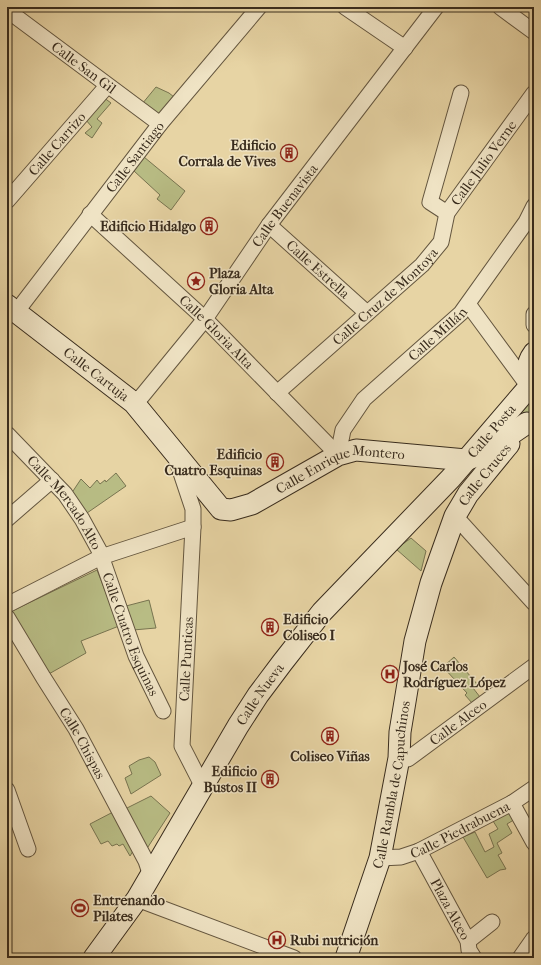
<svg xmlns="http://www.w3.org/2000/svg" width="541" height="965" font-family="'IM FELL French Canon',serif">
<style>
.green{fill:#b8bc84;stroke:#787450}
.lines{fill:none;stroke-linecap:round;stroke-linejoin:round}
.street-casing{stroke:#64563f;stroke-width:17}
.secondary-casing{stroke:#392c1d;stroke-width:23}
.street{stroke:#efe3c4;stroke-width:15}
.secondary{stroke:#efe3c4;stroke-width:21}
.labels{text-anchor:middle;stroke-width:3;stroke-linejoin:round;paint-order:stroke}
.street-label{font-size:14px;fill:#392c1d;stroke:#efe3c4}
.poi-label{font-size:14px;font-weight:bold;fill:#392c1d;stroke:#efe3c4;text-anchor:start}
</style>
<rect width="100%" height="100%" fill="#e7d4a4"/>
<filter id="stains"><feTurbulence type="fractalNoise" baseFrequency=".005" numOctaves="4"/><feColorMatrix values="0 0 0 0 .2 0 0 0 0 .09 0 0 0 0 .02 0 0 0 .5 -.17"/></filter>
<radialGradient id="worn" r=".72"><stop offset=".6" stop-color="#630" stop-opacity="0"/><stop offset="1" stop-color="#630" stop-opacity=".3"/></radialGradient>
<g class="green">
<polygon points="156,87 169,93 174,97 159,117 142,104"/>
<polygon points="103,97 111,103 97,119 102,123 92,138 85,133 92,127 85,119"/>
<polygon points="144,157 185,191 171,210 157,199 160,195 134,171"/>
<polygon points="524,399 534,406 534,410 520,417 492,441"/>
<polygon points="116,473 126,486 87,513 71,494 81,479 90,488 97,480 100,484 105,480 106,482"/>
<polygon points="411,538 426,551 421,571 396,549"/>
<polygon points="97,570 119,626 81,641 86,653 47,675 12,611"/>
<polygon points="149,600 156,628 133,630 126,606"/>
<polygon points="454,657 477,684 473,688 480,697 472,703 465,695 467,693 443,667"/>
<polygon points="149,757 155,762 161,775 131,794 125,778 132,774 129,766 139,760"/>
<polygon points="151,796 170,813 146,850 125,809"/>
<polygon points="512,810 517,818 507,824 512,833 497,843 502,853 498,855 506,869 500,870 487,878 463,837 475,832 485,852 494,847 489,834 498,829 493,821"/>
<polygon points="115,811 135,848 130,856 123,844 119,846 117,844 112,846 108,841 101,844 90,824"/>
</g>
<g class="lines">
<g class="street-casing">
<g id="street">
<polyline points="345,7 405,48"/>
<polyline points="500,7 534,32"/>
<path id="s1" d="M7,10L160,124"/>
<path id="s2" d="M7,201L107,86"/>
<polyline points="447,213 430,202 461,93"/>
<path id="s3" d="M90,214L205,319L338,455"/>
<path id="s4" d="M269,225L367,313"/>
<polyline points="468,304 529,387"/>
<path id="s5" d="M17,311L160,124L259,7"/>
<polyline points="534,314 534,325"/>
<path id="s6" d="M277,393L422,265L441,242L447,213L534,93"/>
<path id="s7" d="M134,403L142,396L205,319L269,225L436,7"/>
<path id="s8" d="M7,434L65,494L82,519L99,550L136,656L163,711"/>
<path id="s9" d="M338,455L343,430L364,399L461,313L526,222L534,206"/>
<polyline points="177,461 193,509 193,527 182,746 203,787"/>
<polyline points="455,516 534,603"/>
<polyline points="7,519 52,480"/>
<polyline points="7,605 101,557 193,527"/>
<path id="s10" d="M7,617L43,677L76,729L146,861L150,873"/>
<path id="s11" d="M399,758L408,759L534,666"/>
<polyline points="7,790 28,849"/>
<polyline points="512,803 534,843"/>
<path id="s12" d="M419,851L468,941L469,950L474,958"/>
<path id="s13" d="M380,858L401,857L419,851L512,803L534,788"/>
<polyline points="137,899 294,958"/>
<polyline points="468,941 492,922"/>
<polyline points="520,958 534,938"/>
</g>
</g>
<g class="secondary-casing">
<g id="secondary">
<path id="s14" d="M7,305L134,403L221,509L231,510L252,504L338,455L356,450L466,460L483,453L527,423"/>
<path d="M534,353C525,365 526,378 534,390"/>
<path id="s15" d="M94,958L137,899L238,726L258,695L282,663L322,612L451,478L529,387V383"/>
<path id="s16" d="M346,958L380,858L399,758L400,732L415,641L431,583L455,516L468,494L509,444"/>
</g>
</g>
<use href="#street" class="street"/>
<use href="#secondary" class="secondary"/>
</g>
<defs>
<g id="building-ring" transform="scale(0.9)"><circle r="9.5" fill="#efe3c4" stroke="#8f2418" stroke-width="1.5"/><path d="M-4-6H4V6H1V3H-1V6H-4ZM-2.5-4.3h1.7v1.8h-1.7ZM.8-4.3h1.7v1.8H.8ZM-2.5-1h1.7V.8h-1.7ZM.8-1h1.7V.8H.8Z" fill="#8f2418"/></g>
<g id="sight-ring" transform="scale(0.9)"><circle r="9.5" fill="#efe3c4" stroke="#8f2418" stroke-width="1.5"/><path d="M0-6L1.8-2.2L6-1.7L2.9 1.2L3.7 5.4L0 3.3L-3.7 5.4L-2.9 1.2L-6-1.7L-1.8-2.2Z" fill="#8f2418"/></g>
<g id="hospital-ring" transform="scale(0.9)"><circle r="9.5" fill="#efe3c4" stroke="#8f2418" stroke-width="1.5"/><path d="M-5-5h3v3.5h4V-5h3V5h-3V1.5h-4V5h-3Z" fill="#8f2418"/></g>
<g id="stadium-ring" transform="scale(0.9)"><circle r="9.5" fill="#efe3c4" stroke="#8f2418" stroke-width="1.5"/><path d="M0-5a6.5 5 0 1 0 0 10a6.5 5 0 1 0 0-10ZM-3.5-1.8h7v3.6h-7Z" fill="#8f2418"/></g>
</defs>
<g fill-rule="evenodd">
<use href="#building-ring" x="289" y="153"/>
<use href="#building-ring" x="209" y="226"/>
<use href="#sight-ring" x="196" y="281"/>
<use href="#building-ring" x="275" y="462"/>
<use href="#building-ring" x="270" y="627"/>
<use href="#hospital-ring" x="390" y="674"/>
<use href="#building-ring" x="330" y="736"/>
<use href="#building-ring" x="270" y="779"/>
<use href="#stadium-ring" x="80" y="908"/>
<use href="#hospital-ring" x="277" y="940"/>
</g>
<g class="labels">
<g class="street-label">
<text dy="5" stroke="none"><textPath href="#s1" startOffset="96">Calle San Gil</textPath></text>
<text dy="5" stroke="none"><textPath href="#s2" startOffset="76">Calle Carrizo</textPath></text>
<text dy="5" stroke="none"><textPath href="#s5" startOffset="194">Calle Santiago</textPath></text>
<text dy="5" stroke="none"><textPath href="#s6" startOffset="315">Calle Julio Verne</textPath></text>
<text dy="5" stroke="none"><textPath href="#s7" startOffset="249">Calle Buenavista</textPath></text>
<text dy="5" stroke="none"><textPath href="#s4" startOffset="66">Calle Estrella</textPath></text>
<text dy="5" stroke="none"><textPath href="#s6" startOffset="145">Calle Cruz de Montoya</textPath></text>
<text dy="5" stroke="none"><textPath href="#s3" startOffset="173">Calle Gloria Alta</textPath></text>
<text dy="5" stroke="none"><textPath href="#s9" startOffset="161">Calle Millán</textPath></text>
<text dy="5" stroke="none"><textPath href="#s14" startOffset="113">Calle Cartuja</textPath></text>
<text dy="5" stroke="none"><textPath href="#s15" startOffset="663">Calle Posta</textPath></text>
<text dy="5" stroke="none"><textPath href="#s14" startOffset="427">Calle Enrique Montero</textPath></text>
<text dy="5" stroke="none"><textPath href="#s16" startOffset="508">Calle Cruces</textPath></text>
<text dy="5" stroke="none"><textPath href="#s8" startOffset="90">Calle Mercado Alto</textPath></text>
<text dy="5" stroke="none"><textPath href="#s8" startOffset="239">Calle Cuatro Esquinas</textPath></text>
<text transform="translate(186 659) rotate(-87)" y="5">Calle Punticas</text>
<text dy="5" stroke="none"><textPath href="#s15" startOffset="312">Calle Nueva</textPath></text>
<text dy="5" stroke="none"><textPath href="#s11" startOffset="71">Calle Alceo</textPath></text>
<text dy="5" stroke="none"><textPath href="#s10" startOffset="147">Calle Chispas</textPath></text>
<text dy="5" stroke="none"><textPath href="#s16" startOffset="180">Calle Rambla de Capuchinos</textPath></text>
<text dy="5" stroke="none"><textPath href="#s13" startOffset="86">Calle Piedrabuena</textPath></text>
<text dy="5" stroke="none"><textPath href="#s12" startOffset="66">Plaza Alceo</textPath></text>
</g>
<g class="poi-label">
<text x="276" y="150" text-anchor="end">Edificio<tspan x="276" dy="16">Corrala de Vives</tspan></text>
<text x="196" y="231" text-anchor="end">Edificio Hidalgo</text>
<text x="209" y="278">Plaza<tspan x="209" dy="16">Gloria Alta</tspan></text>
<text x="262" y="459" text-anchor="end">Edificio<tspan x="262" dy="16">Cuatro Esquinas</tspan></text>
<text x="283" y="624">Edificio<tspan x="283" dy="16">Coliseo I</tspan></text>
<text x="403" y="671">José Carlos<tspan x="403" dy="16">Rodríguez López</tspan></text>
<text x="330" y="761" text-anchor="middle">Coliseo Viñas</text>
<text x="257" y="776" text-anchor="end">Edificio<tspan x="257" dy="16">Bustos II</tspan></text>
<text x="93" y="905">Entrenando<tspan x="93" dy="16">Pilates</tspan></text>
<text x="290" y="945">Rubi nutrición</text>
</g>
</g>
<rect width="541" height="965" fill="none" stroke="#e7d4a4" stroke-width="24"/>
<rect x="8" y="8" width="525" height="949" fill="none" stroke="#392c1d" stroke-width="2"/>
<rect x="12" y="12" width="517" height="941" fill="none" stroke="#392c1d"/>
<rect width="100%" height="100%" filter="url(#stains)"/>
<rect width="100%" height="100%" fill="url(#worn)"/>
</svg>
